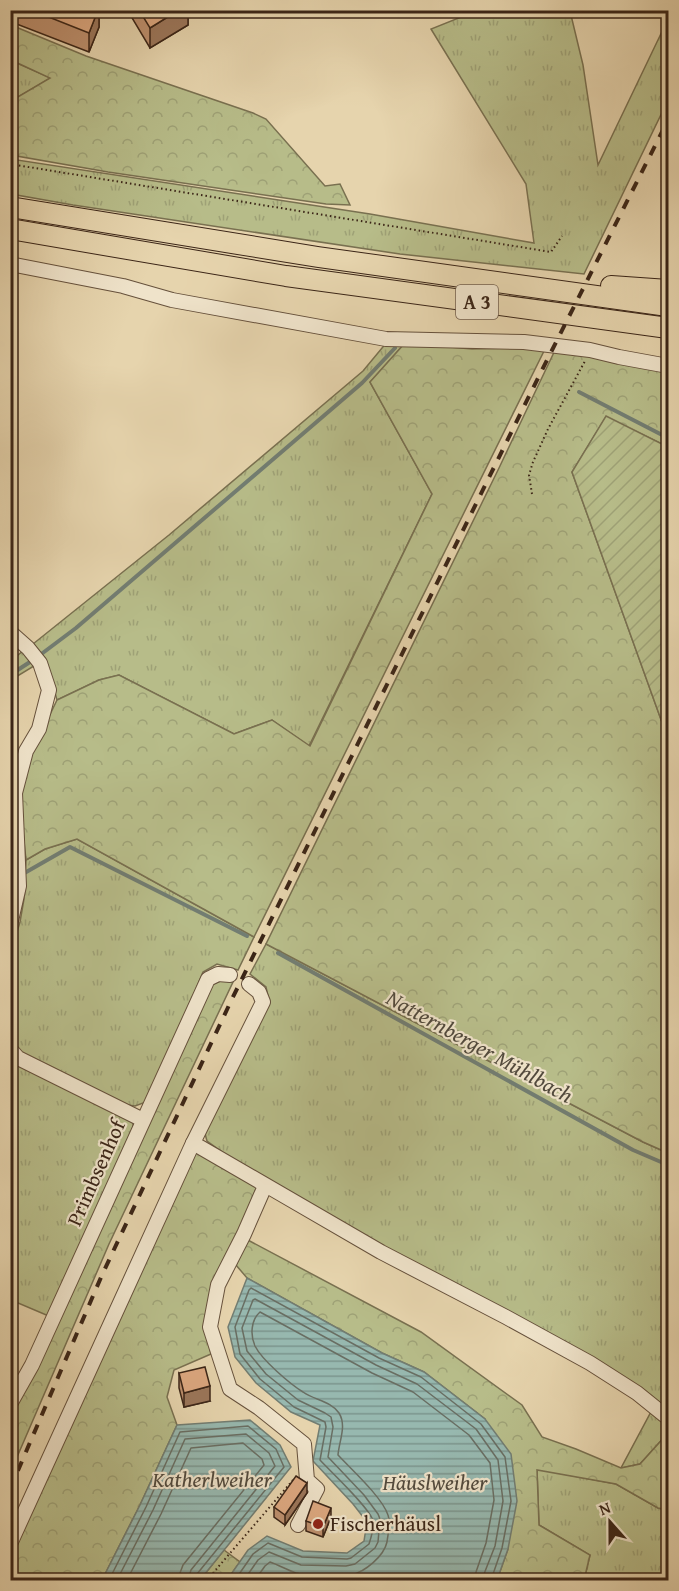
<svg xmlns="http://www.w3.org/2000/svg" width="679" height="1591" font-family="'Gentium Book Plus',serif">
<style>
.grass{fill:url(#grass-tufts);stroke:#797050;stroke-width:1.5}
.forest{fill:url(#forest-crowns);stroke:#797050;stroke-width:1.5}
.garden{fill:url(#garden-furrows);stroke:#797050;stroke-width:1.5}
.water{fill:url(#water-rules);stroke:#727d72;stroke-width:1.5}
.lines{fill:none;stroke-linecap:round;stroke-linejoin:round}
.shore{stroke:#696e63;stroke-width:1.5}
.stream{stroke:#727d72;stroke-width:4}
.minor-casing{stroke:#66513c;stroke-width:16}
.highway-casing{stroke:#3b2517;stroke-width:22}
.path{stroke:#3b2517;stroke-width:2;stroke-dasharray:1.5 3;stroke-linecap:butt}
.minor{stroke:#efe3ca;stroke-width:14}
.highway{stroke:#e6d4ad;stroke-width:20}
.rail{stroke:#3b2517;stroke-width:4;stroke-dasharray:10 10;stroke-linecap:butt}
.wall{fill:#be906e;stroke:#3b2517;stroke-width:1.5}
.shaded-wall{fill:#9b765a;stroke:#3b2517;stroke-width:1.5}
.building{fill:#dda880;stroke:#3b2517;stroke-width:1.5}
.poi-dot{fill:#8f2418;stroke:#efe3ca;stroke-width:2}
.labels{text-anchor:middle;stroke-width:4.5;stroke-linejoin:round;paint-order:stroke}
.shield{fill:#efe3ca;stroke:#715e4d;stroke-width:1.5}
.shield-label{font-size:20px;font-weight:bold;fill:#3b2517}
.street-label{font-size:21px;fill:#3b2517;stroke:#efe3ca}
.poi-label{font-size:21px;fill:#3b2517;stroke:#efe3ca;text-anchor:start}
.water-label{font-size:22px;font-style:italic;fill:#524a3d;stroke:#efe3ca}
</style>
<defs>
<pattern id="grass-tufts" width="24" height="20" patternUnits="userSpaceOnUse" patternTransform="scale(1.5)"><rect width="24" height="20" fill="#b7bc89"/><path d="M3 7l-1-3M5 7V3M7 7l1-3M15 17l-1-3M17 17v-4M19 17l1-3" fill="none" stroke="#9ea176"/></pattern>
<pattern id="forest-crowns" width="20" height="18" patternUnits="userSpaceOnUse" patternTransform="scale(1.5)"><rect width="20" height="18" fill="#b7bc89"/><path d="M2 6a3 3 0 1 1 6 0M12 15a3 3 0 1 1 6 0" fill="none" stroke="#9ea176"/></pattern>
<pattern id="garden-furrows" width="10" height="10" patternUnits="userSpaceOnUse" patternTransform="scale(1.5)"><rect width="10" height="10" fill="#b7bc89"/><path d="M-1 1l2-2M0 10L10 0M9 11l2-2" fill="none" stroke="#9ea176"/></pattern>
<pattern id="water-rules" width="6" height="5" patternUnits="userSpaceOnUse" patternTransform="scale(1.5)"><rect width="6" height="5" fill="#97b8af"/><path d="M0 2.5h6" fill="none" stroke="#7c958d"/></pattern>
</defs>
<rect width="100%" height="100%" fill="#e6d4ad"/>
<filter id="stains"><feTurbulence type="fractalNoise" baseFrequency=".00333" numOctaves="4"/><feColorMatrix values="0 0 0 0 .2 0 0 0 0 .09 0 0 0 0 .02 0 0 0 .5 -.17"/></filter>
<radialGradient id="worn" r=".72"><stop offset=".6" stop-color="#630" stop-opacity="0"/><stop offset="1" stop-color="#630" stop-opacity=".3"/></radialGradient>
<g class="grass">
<polygon points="476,11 570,11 583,65 598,165 668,19 668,100 584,274 400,254 73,205 11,194 11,159 370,214 534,243 526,184 431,29"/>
<polygon points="10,60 51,78 18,97 11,95"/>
<polygon points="387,342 405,343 370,382 432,494 309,746 272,720 234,734 119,675 99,680 57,700 45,658 33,644 169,535 363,371"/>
<polygon points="24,650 34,666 11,680 11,661"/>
<polygon points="77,839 254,937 238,970 217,964 203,972 181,1025 146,1102 135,1106 128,1105 20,1052 11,1042 11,951 20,922 24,899 26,860 45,849"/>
<polygon points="266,944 643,1142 668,1153 668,1412 359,1235 239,1164 207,1141 204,1130 269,1001 266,987 250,974"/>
<polygon points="10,1054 133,1121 133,1127 51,1317 11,1300"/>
<polygon points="652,1410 668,1423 668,1433 640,1464 621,1468"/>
<polygon points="537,1469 616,1484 658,1508 668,1510 668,1580 584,1580 590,1555 539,1525"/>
</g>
<g class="forest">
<polygon points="11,25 86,56 253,113 266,119 325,186 340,184 350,205 326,204 108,172 11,155 11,95 18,97 50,78 11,60"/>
<polygon points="405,343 472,349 546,347 254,937 77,839 45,849 26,860 19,794 32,752 57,700 99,680 119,675 234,734 272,720 310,746 432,494 370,382"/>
<polygon points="557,346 668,370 668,447 606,417 572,472 668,739 668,1153 643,1142 266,944 499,468"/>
<polygon points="223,980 233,982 109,1244 11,1471 11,1415 38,1361 211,985"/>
<polygon points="193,1143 258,1184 238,1233 206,1325 211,1354 174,1370 167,1397 177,1425 140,1505 102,1580 11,1580 10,1544"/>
<polygon points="246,1239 421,1332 522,1405 542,1437 576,1449 621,1468 640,1464 668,1433 668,1510 658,1508 616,1484 537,1470 539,1525 590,1555 584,1580 497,1580 508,1549 485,1419 424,1372 382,1353 247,1278 236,1265"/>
<polygon points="224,1550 240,1562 227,1580 200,1580"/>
</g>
<polygon class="garden" points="606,416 668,447 668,739 572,472"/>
<g class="water">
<polygon points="247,1278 382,1353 424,1372 485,1419 511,1454 517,1501 508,1549 497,1580 227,1580 248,1550 267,1536 303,1551 347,1553 364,1541 367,1522 353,1504 313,1461 320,1425 291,1412 256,1383 235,1357 228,1327"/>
<polygon points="250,1420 280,1445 291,1467 200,1580 102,1580 140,1505 177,1425"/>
</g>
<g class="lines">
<g class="shore">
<polyline points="109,1580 146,1507 180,1432 248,1426 276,1449 284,1467 197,1574 196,1580"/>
<polyline points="117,1580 153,1510 185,1439 246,1434 269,1453 275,1466 191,1570 188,1580"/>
<polyline points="127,1580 161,1514 191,1448 243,1443 262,1459 264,1465 183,1565 180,1573 179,1580"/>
<path d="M235,1580L253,1554L268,1543L302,1557L347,1559L351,1558L369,1544C371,1538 374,1527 373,1521C371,1509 330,1471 320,1460L326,1427L325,1422L294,1407L260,1379L240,1354L235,1327L249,1290L251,1288L379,1358L421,1377L481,1424L505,1457L511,1501L502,1548L491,1580"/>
<polyline points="244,1580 258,1560 269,1552 301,1565 346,1566 355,1564 375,1548 378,1542 380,1519 378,1514 364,1495 328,1457 333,1427 331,1417 325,1413 298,1400 266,1374 247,1351 242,1328 253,1300 255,1299 376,1365 417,1384 476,1429 498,1460 503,1501 495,1546 484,1574 484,1580"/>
<path d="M255,1580L265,1566L270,1562C279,1565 287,1570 296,1573C306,1576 341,1577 351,1575C365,1572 384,1556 387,1542C388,1533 391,1523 388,1515C382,1497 351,1469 338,1455C339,1441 347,1426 339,1413C331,1401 314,1400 303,1392C290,1384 262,1360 255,1346C250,1335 251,1320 260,1312L372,1373L413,1392L469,1435L490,1463L494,1500L486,1543L476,1572L475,1580"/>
</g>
<g class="stream">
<polyline points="579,392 668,438"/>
<polyline points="40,655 76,628 362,383 395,348"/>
<polyline points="10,675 33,660"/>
<polyline points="21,875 70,847 247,936"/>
<polyline points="278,953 633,1150 668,1165"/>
</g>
<g class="minor-casing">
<g id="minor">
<polyline points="10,264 123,286 172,300 386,339 524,342 590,350 619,357 668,366"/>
<polyline points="10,632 28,648 40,663 49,690 39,729 26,751 15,793 19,886 10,925"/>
<polyline points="249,984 259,992 263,1002 193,1143 381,1252 506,1317 590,1363 637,1393 668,1418"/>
<polyline points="10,1049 18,1058 143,1120"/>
<polyline points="265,1186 244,1234 218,1285 210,1327 230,1389 259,1408 304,1444 307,1480 317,1489 298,1525"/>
<polyline points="10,1404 32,1365 208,979 218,974 230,975"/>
<polyline points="10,1544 193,1143"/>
</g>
</g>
<g class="highway-casing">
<g id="highway">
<polyline points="10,207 318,257 668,306"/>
<polyline points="10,229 286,276 668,328"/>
<polyline points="611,286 668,290"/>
</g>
</g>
<g class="path">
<polyline points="10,164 551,252 562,236"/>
<polyline points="532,494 529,475 533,462 548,429 585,361"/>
<polyline points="207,1580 293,1480"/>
</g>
<use href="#minor" class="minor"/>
<use href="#highway" class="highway"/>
<polyline class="rail" points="10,1489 102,1275 231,1001 539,376 668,120"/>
</g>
<g class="wall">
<polygon points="14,10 99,10 99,27 89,52 14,23"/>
<polygon points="116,10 188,10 188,25 150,48 128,11 119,16"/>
<polygon points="179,1373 210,1401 184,1407 179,1388"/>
<polygon points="307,1493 285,1525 274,1517 274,1507"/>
<polygon points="331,1517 323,1537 306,1531 306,1521"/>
</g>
<g class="shaded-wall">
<polygon points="98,10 99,10 99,27 89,52 89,33"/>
<polygon points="119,10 128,10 128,11 119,16"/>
<polygon points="179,10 188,10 188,25 150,48 150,28"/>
<polygon points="210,1386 210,1401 184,1407 184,1393"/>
<polygon points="307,1483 307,1493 285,1525 285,1515"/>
<polygon points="331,1508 331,1517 323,1537 323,1527"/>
</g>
<g class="building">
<polygon points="31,10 98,10 89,33"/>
<polygon points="139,10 179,10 150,28"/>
<polygon points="205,1367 210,1386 184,1393 179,1373"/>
<polygon points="296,1476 307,1483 285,1515 274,1507"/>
<polygon points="313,1501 331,1508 323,1527 306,1521"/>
</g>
<circle class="poi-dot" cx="318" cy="1524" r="6"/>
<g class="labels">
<rect class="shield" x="456" y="285" width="42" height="34" rx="4.5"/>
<g class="shield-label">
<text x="477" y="309">A 3</text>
</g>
<g class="street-label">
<text transform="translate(96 1173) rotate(-66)" y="7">Primbsenhof</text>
</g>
<g class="poi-label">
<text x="330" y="1531">Fischerhäusl</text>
</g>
<g class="water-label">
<text transform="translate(480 1046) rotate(29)" y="8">Natternberger Mühlbach</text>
<text x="212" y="1487">Katherlweiher</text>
<text x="435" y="1490">Häuslweiher</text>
</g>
</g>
<rect width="679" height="1591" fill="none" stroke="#e6d4ad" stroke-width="36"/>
<rect x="12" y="12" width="655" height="1567" fill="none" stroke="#3b2517" stroke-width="3"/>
<rect x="18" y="18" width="643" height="1555" fill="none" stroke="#3b2517" stroke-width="1.5"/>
<g transform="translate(610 1522) rotate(339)" stroke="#efe3ca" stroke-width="4.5" paint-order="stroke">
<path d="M0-4.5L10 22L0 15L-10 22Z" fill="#3b2517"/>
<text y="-9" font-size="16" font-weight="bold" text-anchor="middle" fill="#3b2517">N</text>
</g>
<rect width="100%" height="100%" filter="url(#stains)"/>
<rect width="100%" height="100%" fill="url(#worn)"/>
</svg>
